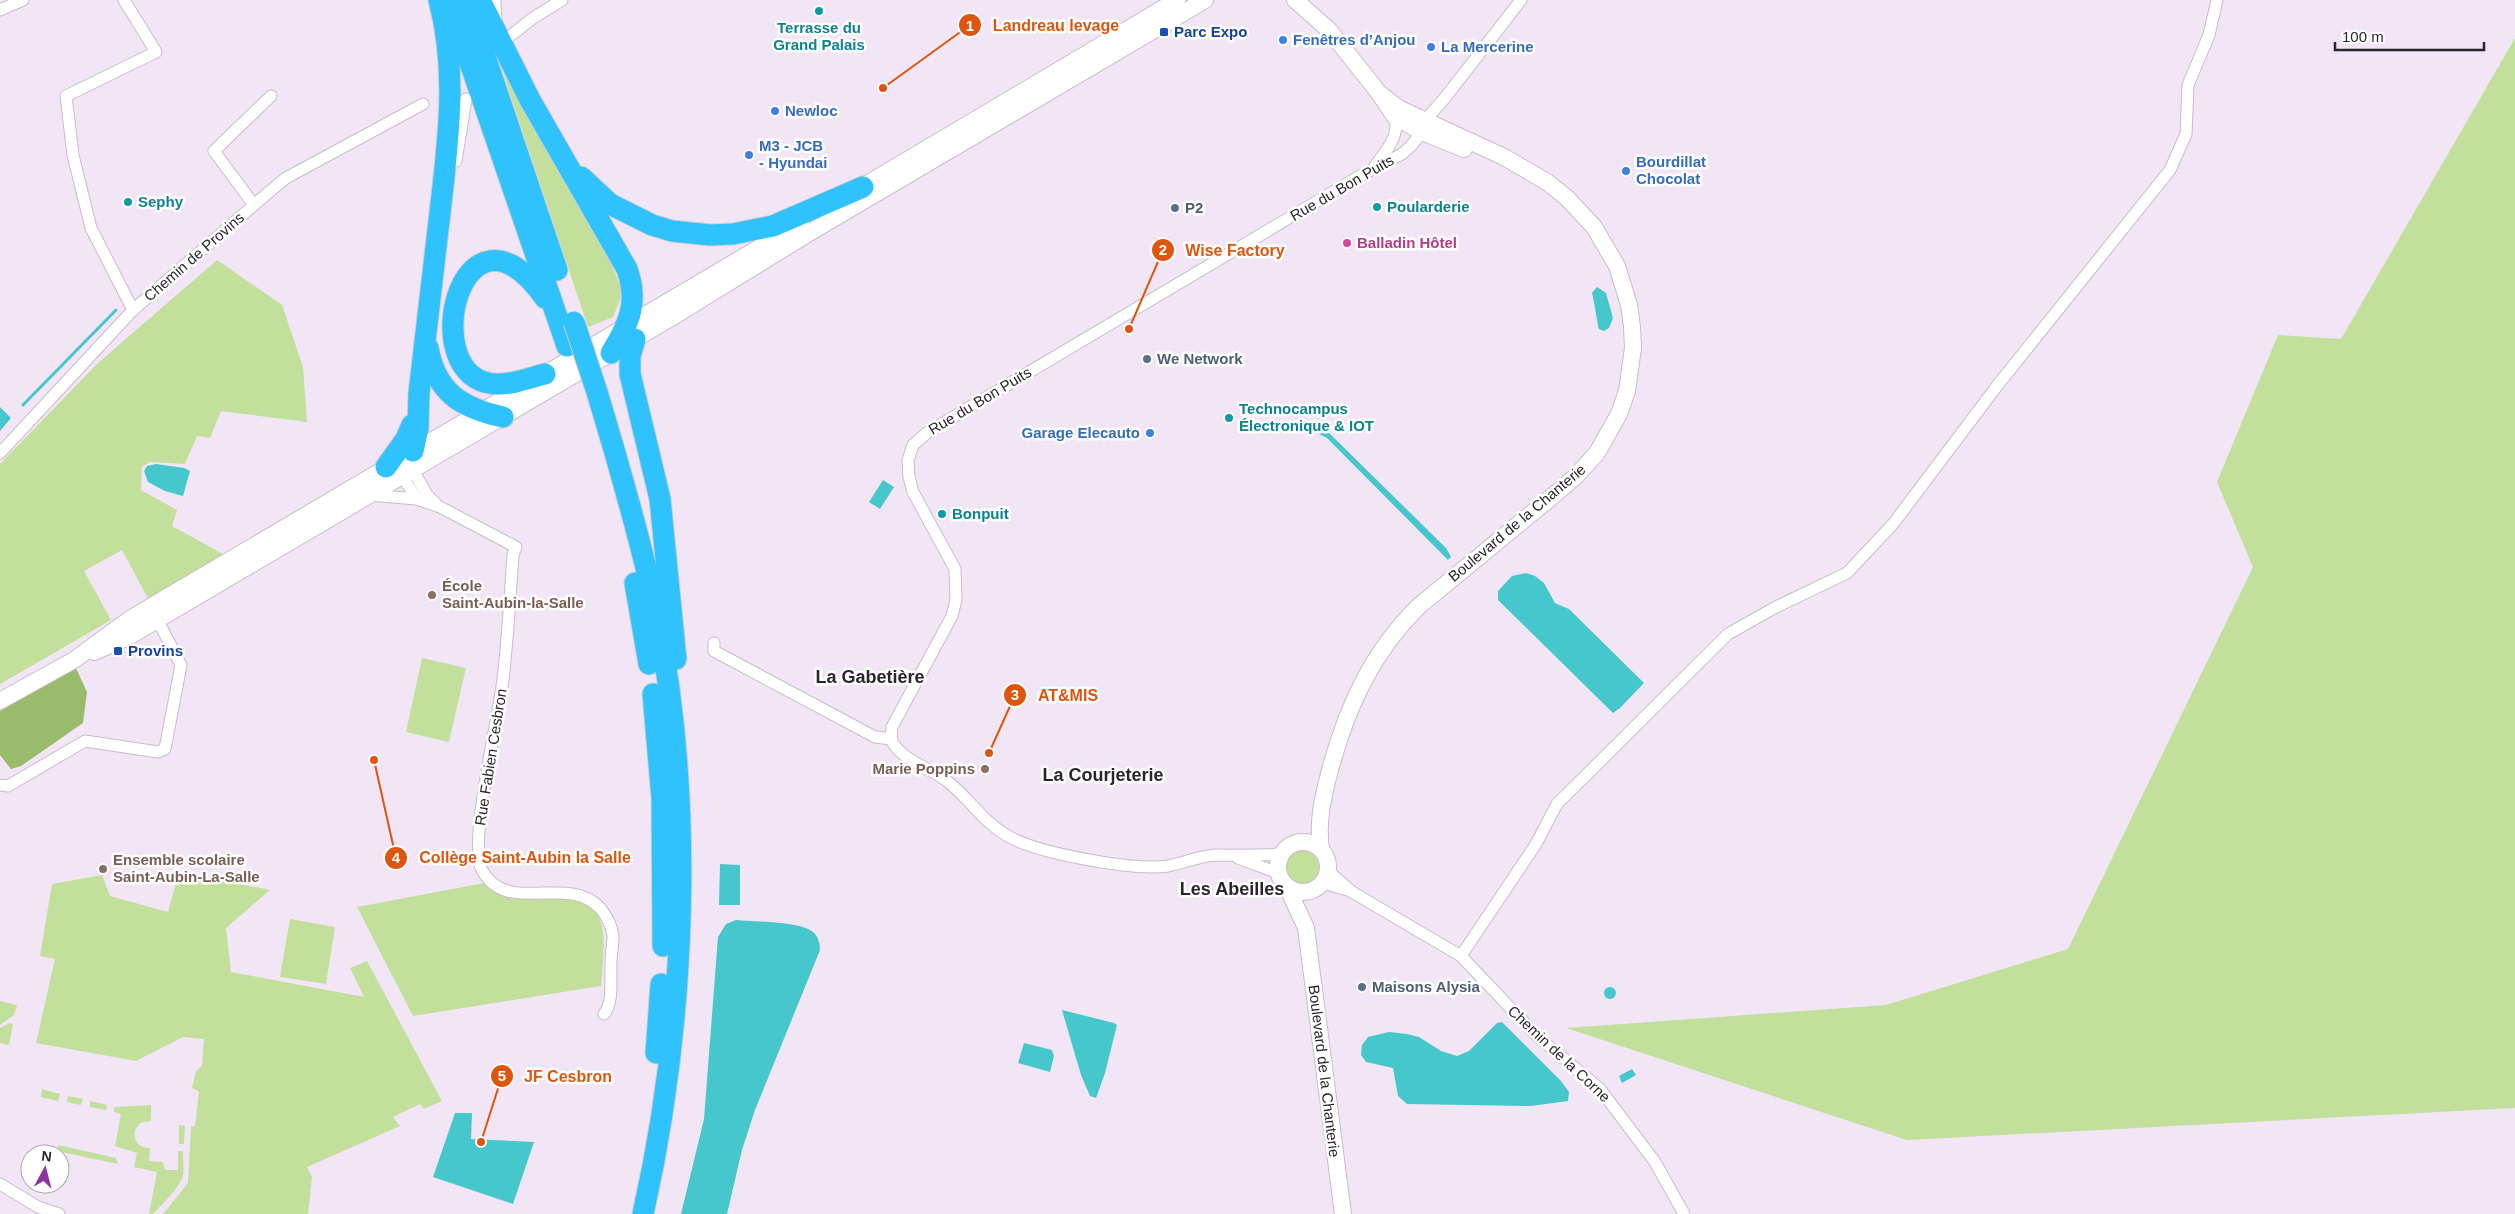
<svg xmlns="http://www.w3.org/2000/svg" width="2515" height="1214" font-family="Arial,sans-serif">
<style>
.green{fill:#c2df9b}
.forest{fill:#9aba6c}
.water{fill:#46c7cb}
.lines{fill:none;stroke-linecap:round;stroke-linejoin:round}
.stream{stroke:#46c7cb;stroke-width:3}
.street-casing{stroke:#c8bccb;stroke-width:13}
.secondary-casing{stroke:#c8bccb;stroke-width:18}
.highway-casing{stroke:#d0cfd0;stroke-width:23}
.street{stroke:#fff;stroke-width:11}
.secondary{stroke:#fff;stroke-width:16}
.highway{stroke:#30c2fc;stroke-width:21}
.highway-bridge-casing{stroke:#d0cfd0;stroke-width:23;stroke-linecap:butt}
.highway-bridge{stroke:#30c2fc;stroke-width:21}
.culture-dot{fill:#0f9aa8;stroke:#fff;stroke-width:2}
.transit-dot{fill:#1a4fb4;stroke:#fff;stroke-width:2}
.shop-dot{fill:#3f7fe0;stroke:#fff;stroke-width:2}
.service-dot{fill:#5c6f8a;stroke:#fff;stroke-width:2}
.hotel-dot{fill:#d1479c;stroke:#fff;stroke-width:2}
.education-dot{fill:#8d6e63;stroke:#fff;stroke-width:2}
.labels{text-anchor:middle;stroke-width:5;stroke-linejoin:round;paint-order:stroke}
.culture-label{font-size:15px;font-weight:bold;fill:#0d838f;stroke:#fff;text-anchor:start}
.transit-label{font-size:15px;font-weight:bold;fill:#164399;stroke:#fff;text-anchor:start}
.shop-label{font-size:15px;font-weight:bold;fill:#366cbe;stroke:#fff;text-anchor:start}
.street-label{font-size:15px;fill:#2a252b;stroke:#fff}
.service-label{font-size:15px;font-weight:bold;fill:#4e5e75;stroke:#fff;text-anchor:start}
.hotel-label{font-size:15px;font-weight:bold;fill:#b23c85;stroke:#fff;text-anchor:start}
.education-label{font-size:15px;font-weight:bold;fill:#785e54;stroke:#fff;text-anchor:start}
.quarter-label{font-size:18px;font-weight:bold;fill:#2a252b;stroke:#fff}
.leader{fill:none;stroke:#de560e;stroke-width:2}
.callout-dot{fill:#de560e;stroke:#fff;stroke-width:2}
.mark-label{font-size:15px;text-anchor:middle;font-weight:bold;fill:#fff}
.callout-label{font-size:16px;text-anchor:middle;font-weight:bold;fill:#de560e;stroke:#fff;stroke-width:5;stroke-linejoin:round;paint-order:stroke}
</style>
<rect width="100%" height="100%" fill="#f2e6f6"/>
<g class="green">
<polygon points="2515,38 2515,1108 1907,1140 1566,1028 1886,1005 2068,949 2253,567 2217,482 2278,335 2341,339"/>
<polygon points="503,73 605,250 614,270 621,288 620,300 613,317 588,327"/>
<polygon points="217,260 282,305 303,367 307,422 221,411 210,438 197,436 185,464 150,462 142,467 141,490 177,510 172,526 223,554 150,602 122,550 84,571 111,620 0,684 0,464 98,363"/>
<polygon points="422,658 466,668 449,742 406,732"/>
<circle cx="1302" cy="867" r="17"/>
<polygon points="179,872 270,890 226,928 231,972 364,997 350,968 367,961 442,1101 424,1109 420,1104 393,1117 400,1126 307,1167 312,1177 308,1214 163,1214 188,1183 191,1127 195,1126 199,1091 192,1088 196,1071 202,1066 204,1039 183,1037 136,1061 36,1043 55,959 40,956 52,884 102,875 110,896 168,912"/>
<path d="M484,883C492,887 500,894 507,897C517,901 535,897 546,896C614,894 605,935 601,986L413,1016L357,907Z"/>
<polygon points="290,919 335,927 326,984 280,977"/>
<polygon points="0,1001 17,1005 14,1015 0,1025"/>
<polygon points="10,1023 13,1024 9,1045 0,1043 0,1028"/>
<polygon points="42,1089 60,1094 58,1101 41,1097"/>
<polygon points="68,1096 83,1099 81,1105 67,1102"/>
<polygon points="90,1101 107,1105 106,1110 90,1107"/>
<path d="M151,1105V1121L140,1123L135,1130C133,1141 139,1148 150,1148L149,1161L163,1162L165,1170H178V1151H183C183,1159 184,1168 183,1175C180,1188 162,1204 153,1214H149L157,1172L134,1167L137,1153L115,1146L121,1114L114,1112V1107Z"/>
<polygon points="179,1125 185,1126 184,1144 179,1144"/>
<polygon points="58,1145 116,1158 118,1164 57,1151"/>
</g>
<polygon class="forest" points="75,666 87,692 83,723 21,766 11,769 0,755 0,711"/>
<g class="water">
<path d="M1597,287L1606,293L1613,318L1609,328L1604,331L1599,329C1598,327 1594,300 1592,293Z"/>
<polygon points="0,407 11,418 0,431"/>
<polygon points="1322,426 1446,548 1451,557 1448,560 1327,438 1313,431"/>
<polygon points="156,464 184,468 190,471 183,496 165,491 148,482 144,471 147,466"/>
<polygon points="883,480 894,487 880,509 869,502"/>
<polygon points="1526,573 1535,576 1544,583 1555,603 1569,609 1644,683 1620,708 1613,713 1498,600 1498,591 1512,576"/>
<polygon points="720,864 740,865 740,905 719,905"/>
<path d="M736,920C757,922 793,921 810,930C818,934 820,943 820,950L755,1110L742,1150L727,1214H681L704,1119L718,937L726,924Z"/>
<circle cx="1610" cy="993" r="6"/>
<polygon points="1062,1010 1114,1023 1117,1025 1105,1073 1096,1098 1090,1096 1081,1075"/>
<polygon points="1502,1022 1561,1081 1569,1092 1568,1101 1531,1106 1407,1104 1398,1096 1393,1068 1366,1062 1361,1055 1362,1045 1368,1037 1389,1032 1407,1034 1419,1037 1441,1051 1457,1056 1469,1051 1497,1023"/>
<polygon points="1024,1043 1052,1050 1054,1056 1050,1072 1018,1063"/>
<polygon points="1632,1069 1636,1075 1622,1083 1619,1076"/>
<polygon points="455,1113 472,1113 471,1139 534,1142 513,1204 433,1177"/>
</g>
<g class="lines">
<polyline class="stream" points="23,405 116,310"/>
<g class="street-casing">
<g id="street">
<polyline points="124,0 156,52 66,96 73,155 91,228 133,310"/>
<polyline points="495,0 496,22"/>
<polyline points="0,10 23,0"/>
<polyline points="509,37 533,18 562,0"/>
<polyline points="456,161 466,99"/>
<path d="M1375,166C1386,151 1400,136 1395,117"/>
<polyline points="254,205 214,151 271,96"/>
<polyline points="0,453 133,310 269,192 286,178 423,104"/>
<polyline points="407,468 413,470 427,495 436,504"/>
<polyline points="406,470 406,482 417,499"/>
<path d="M369,495L417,499L440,507L516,547L513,555C510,596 508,638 503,679C499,717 468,843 482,870C507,917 568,872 601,909C607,917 612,926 613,936C613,945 611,954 611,963C610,979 614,1002 604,1014"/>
<polyline points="714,643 714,651 875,737 891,739"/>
<polyline points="891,739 892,727 952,616 956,600 955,569 913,492 909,477 908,460 913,445 928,432 1358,177 1402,154 1411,146 1422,132 1428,117 1444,99 1521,0"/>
<path d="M891,739C900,760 930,768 947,781C969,798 980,819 1006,835C1035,853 1133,871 1168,866C1184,863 1199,856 1215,855C1237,855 1258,856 1280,854"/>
<polyline points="0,785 8,786 85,741 158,752 165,749 181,665 157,619"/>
<polyline points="1238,858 1278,873"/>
<polyline points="1328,871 1352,892 1461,956 1538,1037 1600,1089 1655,1162 1684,1214"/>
<polyline points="1323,883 1351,891"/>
<polyline points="1461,956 1536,844 1557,804 1728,634 1776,607 1847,573 1893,524 1997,386 2170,170 2186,134 2188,85 2209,35 2217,0"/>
<polyline points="0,1184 38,1207 59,1214"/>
</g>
</g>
<g class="secondary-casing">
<g id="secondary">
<polyline points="1295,0 1329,30 1379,93 1395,117 1422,132 1464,149"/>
<polyline points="852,193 1177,0"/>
<polyline points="94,652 128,637 674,316 809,233 1205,0"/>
<polyline points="0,701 74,660 130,619 801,223"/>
<circle cx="1303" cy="867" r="25"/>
<path d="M1321,849C1317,822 1323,796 1330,770C1347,707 1372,652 1419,606L1554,495L1576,476L1597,453L1619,414L1627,391L1633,348L1632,327L1629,305L1617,266L1594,227L1567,198L1547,182L1504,157L1398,108L1379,93"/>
<polyline points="1287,887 1306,928 1343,1214"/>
</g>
</g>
<g class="highway-casing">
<g id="highway">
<polyline points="466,0 557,270"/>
<path d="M480,0L530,100L627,269C639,303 629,324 611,353"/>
<polyline points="452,10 567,346"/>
<polyline points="581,177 610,204 652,225 672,231 710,235 733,234 773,226 863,187"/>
<path d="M545,298C461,179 413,381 496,384C512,385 529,378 545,374"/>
<polyline points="635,339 630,356 630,374 660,499 676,659"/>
<path d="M428,348C436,392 461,408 503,417"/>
<path d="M597,392C619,465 640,537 656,611C695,803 686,1023 643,1214"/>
<path d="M413,451L418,428L419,393C426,330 434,267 441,204C449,135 457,68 439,0"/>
<polyline points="386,467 406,439 412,425"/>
<polyline points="635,583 649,664"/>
<polyline points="653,694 662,798 663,946"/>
<polyline points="656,1053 661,984"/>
</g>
</g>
<use href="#street" class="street"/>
<use href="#secondary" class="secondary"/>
<use href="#highway" class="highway"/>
<g class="highway-bridge-casing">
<polyline id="highway-bridge" points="574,322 597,392"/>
</g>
<use href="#highway-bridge" class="highway-bridge"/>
</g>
<g class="culture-dot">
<circle cx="819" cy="11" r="5"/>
<circle cx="128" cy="202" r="5"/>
<circle cx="1377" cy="207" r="5"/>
<circle cx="1229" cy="418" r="5"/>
<circle cx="942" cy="514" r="5"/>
</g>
<g class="transit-dot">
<rect x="1159" y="27" width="10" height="10" rx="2.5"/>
<rect x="113" y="646" width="10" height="10" rx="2.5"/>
</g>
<g class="shop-dot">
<circle cx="1283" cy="40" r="5"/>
<circle cx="1431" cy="47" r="5"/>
<circle cx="775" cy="111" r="5"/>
<circle cx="749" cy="155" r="5"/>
<circle cx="1626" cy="171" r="5"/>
<circle cx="1150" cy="433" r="5"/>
</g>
<g class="service-dot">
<circle cx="1175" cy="208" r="5"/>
<circle cx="1147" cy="359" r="5"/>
<circle cx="1362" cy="987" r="5"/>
</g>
<circle class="hotel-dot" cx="1347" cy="243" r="5"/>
<g class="education-dot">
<circle cx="432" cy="595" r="5"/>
<circle cx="985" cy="769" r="5"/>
<circle cx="103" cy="869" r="5"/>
</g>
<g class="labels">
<g class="culture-label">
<text x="819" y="33" text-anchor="middle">Terrasse du<tspan x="819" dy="17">Grand Palais</tspan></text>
<text x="138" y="207">Sephy</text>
<text x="1387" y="212">Poularderie</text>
<text x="1239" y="414">Technocampus<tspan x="1239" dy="17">Électronique &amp; IOT</tspan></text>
<text x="952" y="519">Bonpuit</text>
</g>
<g class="transit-label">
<text x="1174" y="37">Parc Expo</text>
<text x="128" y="656">Provins</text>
</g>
<g class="shop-label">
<text x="1293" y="45">Fenêtres d’Anjou</text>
<text x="1441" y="52">La Mercerine</text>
<text x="785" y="116">Newloc</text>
<text x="759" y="151">M3 - JCB<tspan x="759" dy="17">- Hyundai</tspan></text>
<text x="1636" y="167">Bourdillat<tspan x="1636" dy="17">Chocolat</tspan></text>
<text x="1140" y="438" text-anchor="end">Garage Elecauto</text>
</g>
<g class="street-label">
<text transform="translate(1342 188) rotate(-30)" y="5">Rue du Bon Puits</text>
<text transform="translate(194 257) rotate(-41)" y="5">Chemin de Provins</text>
<text transform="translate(980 401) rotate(-31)" y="5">Rue du Bon Puits</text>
<text transform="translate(1517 523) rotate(-40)" y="5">Boulevard de la Chanterie</text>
<text transform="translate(491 757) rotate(-81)" y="5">Rue Fabien Cesbron</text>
<text transform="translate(1559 1054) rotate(43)" y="5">Chemin de la Corne</text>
<text transform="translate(1324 1071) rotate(83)" y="5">Boulevard de la Chanterie</text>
</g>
<g class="service-label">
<text x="1185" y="213">P2</text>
<text x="1157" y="364">We Network</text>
<text x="1372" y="992">Maisons Alysia</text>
</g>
<g class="hotel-label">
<text x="1357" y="248">Balladin Hôtel</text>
</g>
<g class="education-label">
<text x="442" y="591">École<tspan x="442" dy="17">Saint-Aubin-la-Salle</tspan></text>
<text x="975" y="774" text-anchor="end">Marie Poppins</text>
<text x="113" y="865">Ensemble scolaire<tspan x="113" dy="17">Saint-Aubin-La-Salle</tspan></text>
</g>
<g class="quarter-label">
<text x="870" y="683">La Gabetière</text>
<text x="1103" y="781">La Courjeterie</text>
<text x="1232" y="895">Les Abeilles</text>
</g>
</g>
<path class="leader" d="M883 88L970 25M1129 329L1163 250M989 753L1015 695M374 760L396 858M481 1142L502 1076"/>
<g class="callout-dot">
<circle cx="883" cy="88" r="5"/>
<circle cx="1129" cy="329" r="5"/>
<circle cx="989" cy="753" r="5"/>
<circle cx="374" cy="760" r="5"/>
<circle cx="481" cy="1142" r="5"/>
<circle cx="970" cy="25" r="12"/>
<circle cx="1163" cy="250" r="12"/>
<circle cx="1015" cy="695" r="12"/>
<circle cx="396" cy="858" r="12"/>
<circle cx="502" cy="1076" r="12"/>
</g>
<g class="mark-label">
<text x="970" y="31">1</text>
<text x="1163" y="255">2</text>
<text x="1015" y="700">3</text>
<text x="396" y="863">4</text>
<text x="502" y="1081">5</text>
</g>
<g class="callout-label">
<text x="1056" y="31">Landreau levage</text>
<text x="1235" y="256">Wise Factory</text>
<text x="1068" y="701">AT&amp;MIS</text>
<text x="525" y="863">Collège Saint-Aubin la Salle</text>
<text x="568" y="1082">JF Cesbron</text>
</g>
<g transform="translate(45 1169) rotate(7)"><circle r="24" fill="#ffffff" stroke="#aaa8aa"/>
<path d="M0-4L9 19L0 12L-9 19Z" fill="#8c35a2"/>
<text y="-8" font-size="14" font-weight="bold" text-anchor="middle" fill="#2a252b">N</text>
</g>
<path d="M2335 42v8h149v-8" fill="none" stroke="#2a252b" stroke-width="2.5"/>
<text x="2342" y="42" font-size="15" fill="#2a252b" stroke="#ffffff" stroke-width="4" paint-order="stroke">100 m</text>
</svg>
